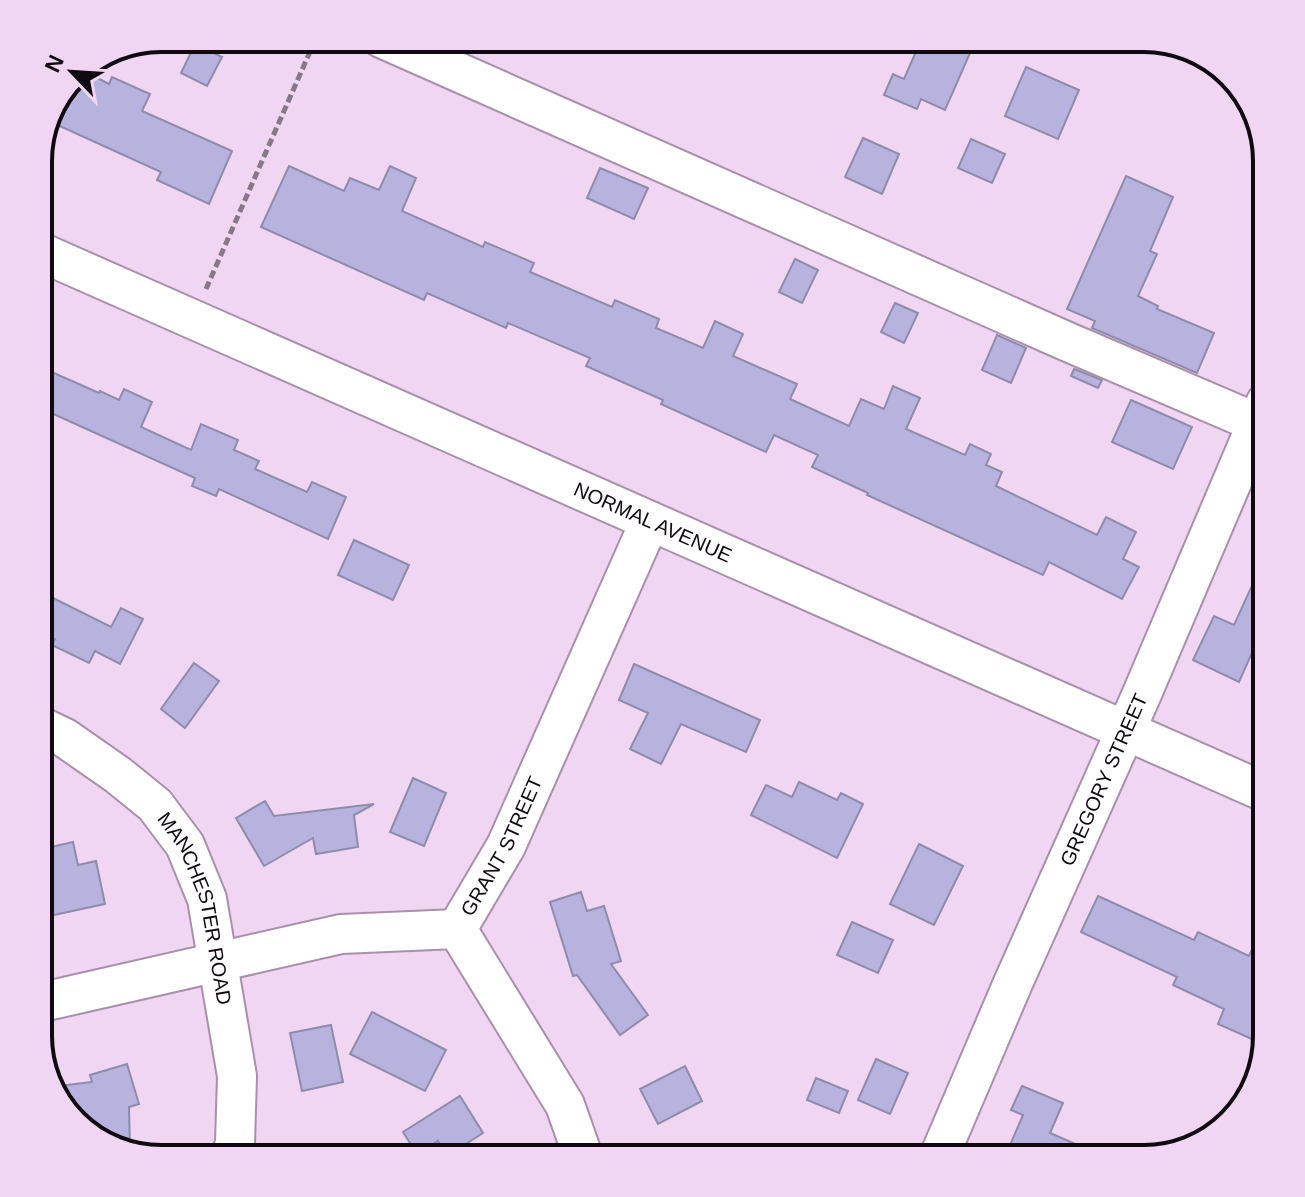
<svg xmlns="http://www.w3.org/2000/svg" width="1305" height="1197" font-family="Arial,sans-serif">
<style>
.building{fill:#b8b3de;stroke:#8e8bab;stroke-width:2}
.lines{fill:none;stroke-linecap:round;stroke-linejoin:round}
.minor-casing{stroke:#a890aa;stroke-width:42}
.path{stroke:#88778a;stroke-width:5;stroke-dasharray:8 4;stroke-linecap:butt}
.minor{stroke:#fff;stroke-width:38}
.labels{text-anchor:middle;stroke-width:8;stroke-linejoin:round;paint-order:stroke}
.street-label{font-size:20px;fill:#110912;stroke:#f0d6f2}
.rim{fill:none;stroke:#110912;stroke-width:4}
</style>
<rect width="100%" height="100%" fill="#f0d6f2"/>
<g class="building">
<polygon points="922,38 961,38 974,44 945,110 921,99 917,109 884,95 893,74 904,79"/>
<polygon points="195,44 222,57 207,86 181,73"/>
<polygon points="1026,67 1079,90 1058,139 1005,116"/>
<polygon points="80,69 109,84 112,77 150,94 142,111 232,151 209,204 157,180 161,172 53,123"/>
<polygon points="863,138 899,154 882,194 845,177"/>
<polygon points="971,139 1005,154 992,183 958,168"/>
<polygon points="289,166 344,191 350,178 379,190 390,166 416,178 402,211 483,247 485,242 534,263 530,272 612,307 615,300 659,319 656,328 703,348 715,321 743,334 733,356 797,384 790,399 849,426 861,399 884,409 893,386 920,398 906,429 965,455 970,444 991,454 986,465 1002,472 996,486 1097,535 1106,517 1136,532 1123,559 1139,567 1122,599 1049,562 1043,575 867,495 868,493 812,467 818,455 774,435 766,452 661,404 663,400 586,366 590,358 508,323 506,328 427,293 424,300 261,227"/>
<polygon points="600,168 648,188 634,219 587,198"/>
<polygon points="1126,176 1173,197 1150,251 1157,254 1138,296 1158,306 1157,309 1214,333 1197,373 1092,328 1095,321 1067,309"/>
<polygon points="795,259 818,270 802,303 779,292"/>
<polygon points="895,303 918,313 904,343 881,332"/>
<polygon points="997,335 1026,348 1011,383 982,370"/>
<polygon points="38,366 99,393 100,391 119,400 124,389 152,402 141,427 191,450 201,424 238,440 234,450 259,461 255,469 307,492 312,482 346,497 328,539 219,489 216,496 192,486 195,478 38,407"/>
<polygon points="1074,369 1102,380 1098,388 1071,376"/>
<polygon points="1131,400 1192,427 1173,469 1112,442"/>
<polygon points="354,540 409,565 393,600 338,575"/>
<polygon points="1267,553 1267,619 1239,682 1193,660 1214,616 1234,625"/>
<polygon points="45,594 111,627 121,608 143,619 120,664 95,651 89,663 52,645 55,639 38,631 38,608"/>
<polygon points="194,663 219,681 185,728 161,709"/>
<polygon points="634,664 760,720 746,752 681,724 661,764 630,749 648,713 619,700"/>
<polygon points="413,778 446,793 424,846 390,832"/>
<polygon points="799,782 837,800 841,793 863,804 837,858 751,815 766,785 792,797"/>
<polygon points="265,801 274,816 374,804 354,815 358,847 316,854 313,838 264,866 236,818"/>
<polygon points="73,842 78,865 96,861 105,904 49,916 38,865 38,850"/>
<polygon points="919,844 963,866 934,925 890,904"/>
<polygon points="581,892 587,911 604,906 621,961 611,964 648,1015 620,1035 577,975 573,976 550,902"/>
<polygon points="1098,896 1194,940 1198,932 1249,956 1267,918 1267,1036 1263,1044 1218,1024 1224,1009 1173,985 1177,977 1081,932"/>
<polygon points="852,922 893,940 878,973 837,955"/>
<polygon points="372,1012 446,1050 425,1091 350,1054"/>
<polygon points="331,1025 343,1082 302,1091 290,1033"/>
<polygon points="876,1059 908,1073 890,1114 858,1100"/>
<polygon points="127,1064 139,1104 129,1107 130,1146 74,1123 58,1086 92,1082 90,1075"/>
<polygon points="685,1066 702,1101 658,1124 640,1089"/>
<polygon points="816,1078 848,1091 839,1113 807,1100"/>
<polygon points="1022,1086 1063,1103 1050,1133 1110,1159 1004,1159 1023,1115 1011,1110"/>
<polygon points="460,1096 483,1133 447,1156 438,1141 417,1154 403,1132"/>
</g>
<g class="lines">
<g class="minor-casing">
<g id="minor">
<polyline points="381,38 1068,342 1257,423"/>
<path id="s1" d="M38,251L1267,793"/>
<path id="s2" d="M38,725L65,738L118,775L155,805L185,845L207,899L237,1076L235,1143L230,1159"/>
<polyline points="38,1003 341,934 457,929"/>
<path id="s3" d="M584,1159L565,1105L457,929L506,846L650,521"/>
<path id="s4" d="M938,1159L1013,983L1141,696L1266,402"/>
</g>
</g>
<polyline class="path" points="206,289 316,38"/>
<use href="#minor" class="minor"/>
</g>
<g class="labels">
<g class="street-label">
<text dy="7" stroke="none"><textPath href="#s1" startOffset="672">NORMAL AVENUE</textPath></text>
<text dy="7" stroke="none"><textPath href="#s4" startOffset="414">GREGORY STREET</textPath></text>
<text dy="7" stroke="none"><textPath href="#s3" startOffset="358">GRANT STREET</textPath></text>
<text dy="7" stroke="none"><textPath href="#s2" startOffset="256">MANCHESTER ROAD</textPath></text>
</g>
</g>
<path d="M0 0H1305V1197H0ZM161 52H1144A109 109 0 0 1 1253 161V1036A109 109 0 0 1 1144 1145H161A109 109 0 0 1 52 1036V161A109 109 0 0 1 161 52Z" fill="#f0d6f2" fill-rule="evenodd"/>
<path class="rim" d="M161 52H1144A109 109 0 0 1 1253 161V1036A109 109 0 0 1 1144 1145H161A109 109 0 0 1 52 1036V161A109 109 0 0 1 161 52Z"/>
<g transform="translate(72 72) rotate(295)" stroke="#f0d6f2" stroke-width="6" paint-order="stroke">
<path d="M0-6L14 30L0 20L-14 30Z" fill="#110912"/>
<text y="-12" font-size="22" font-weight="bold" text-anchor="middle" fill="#110912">N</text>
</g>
</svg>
